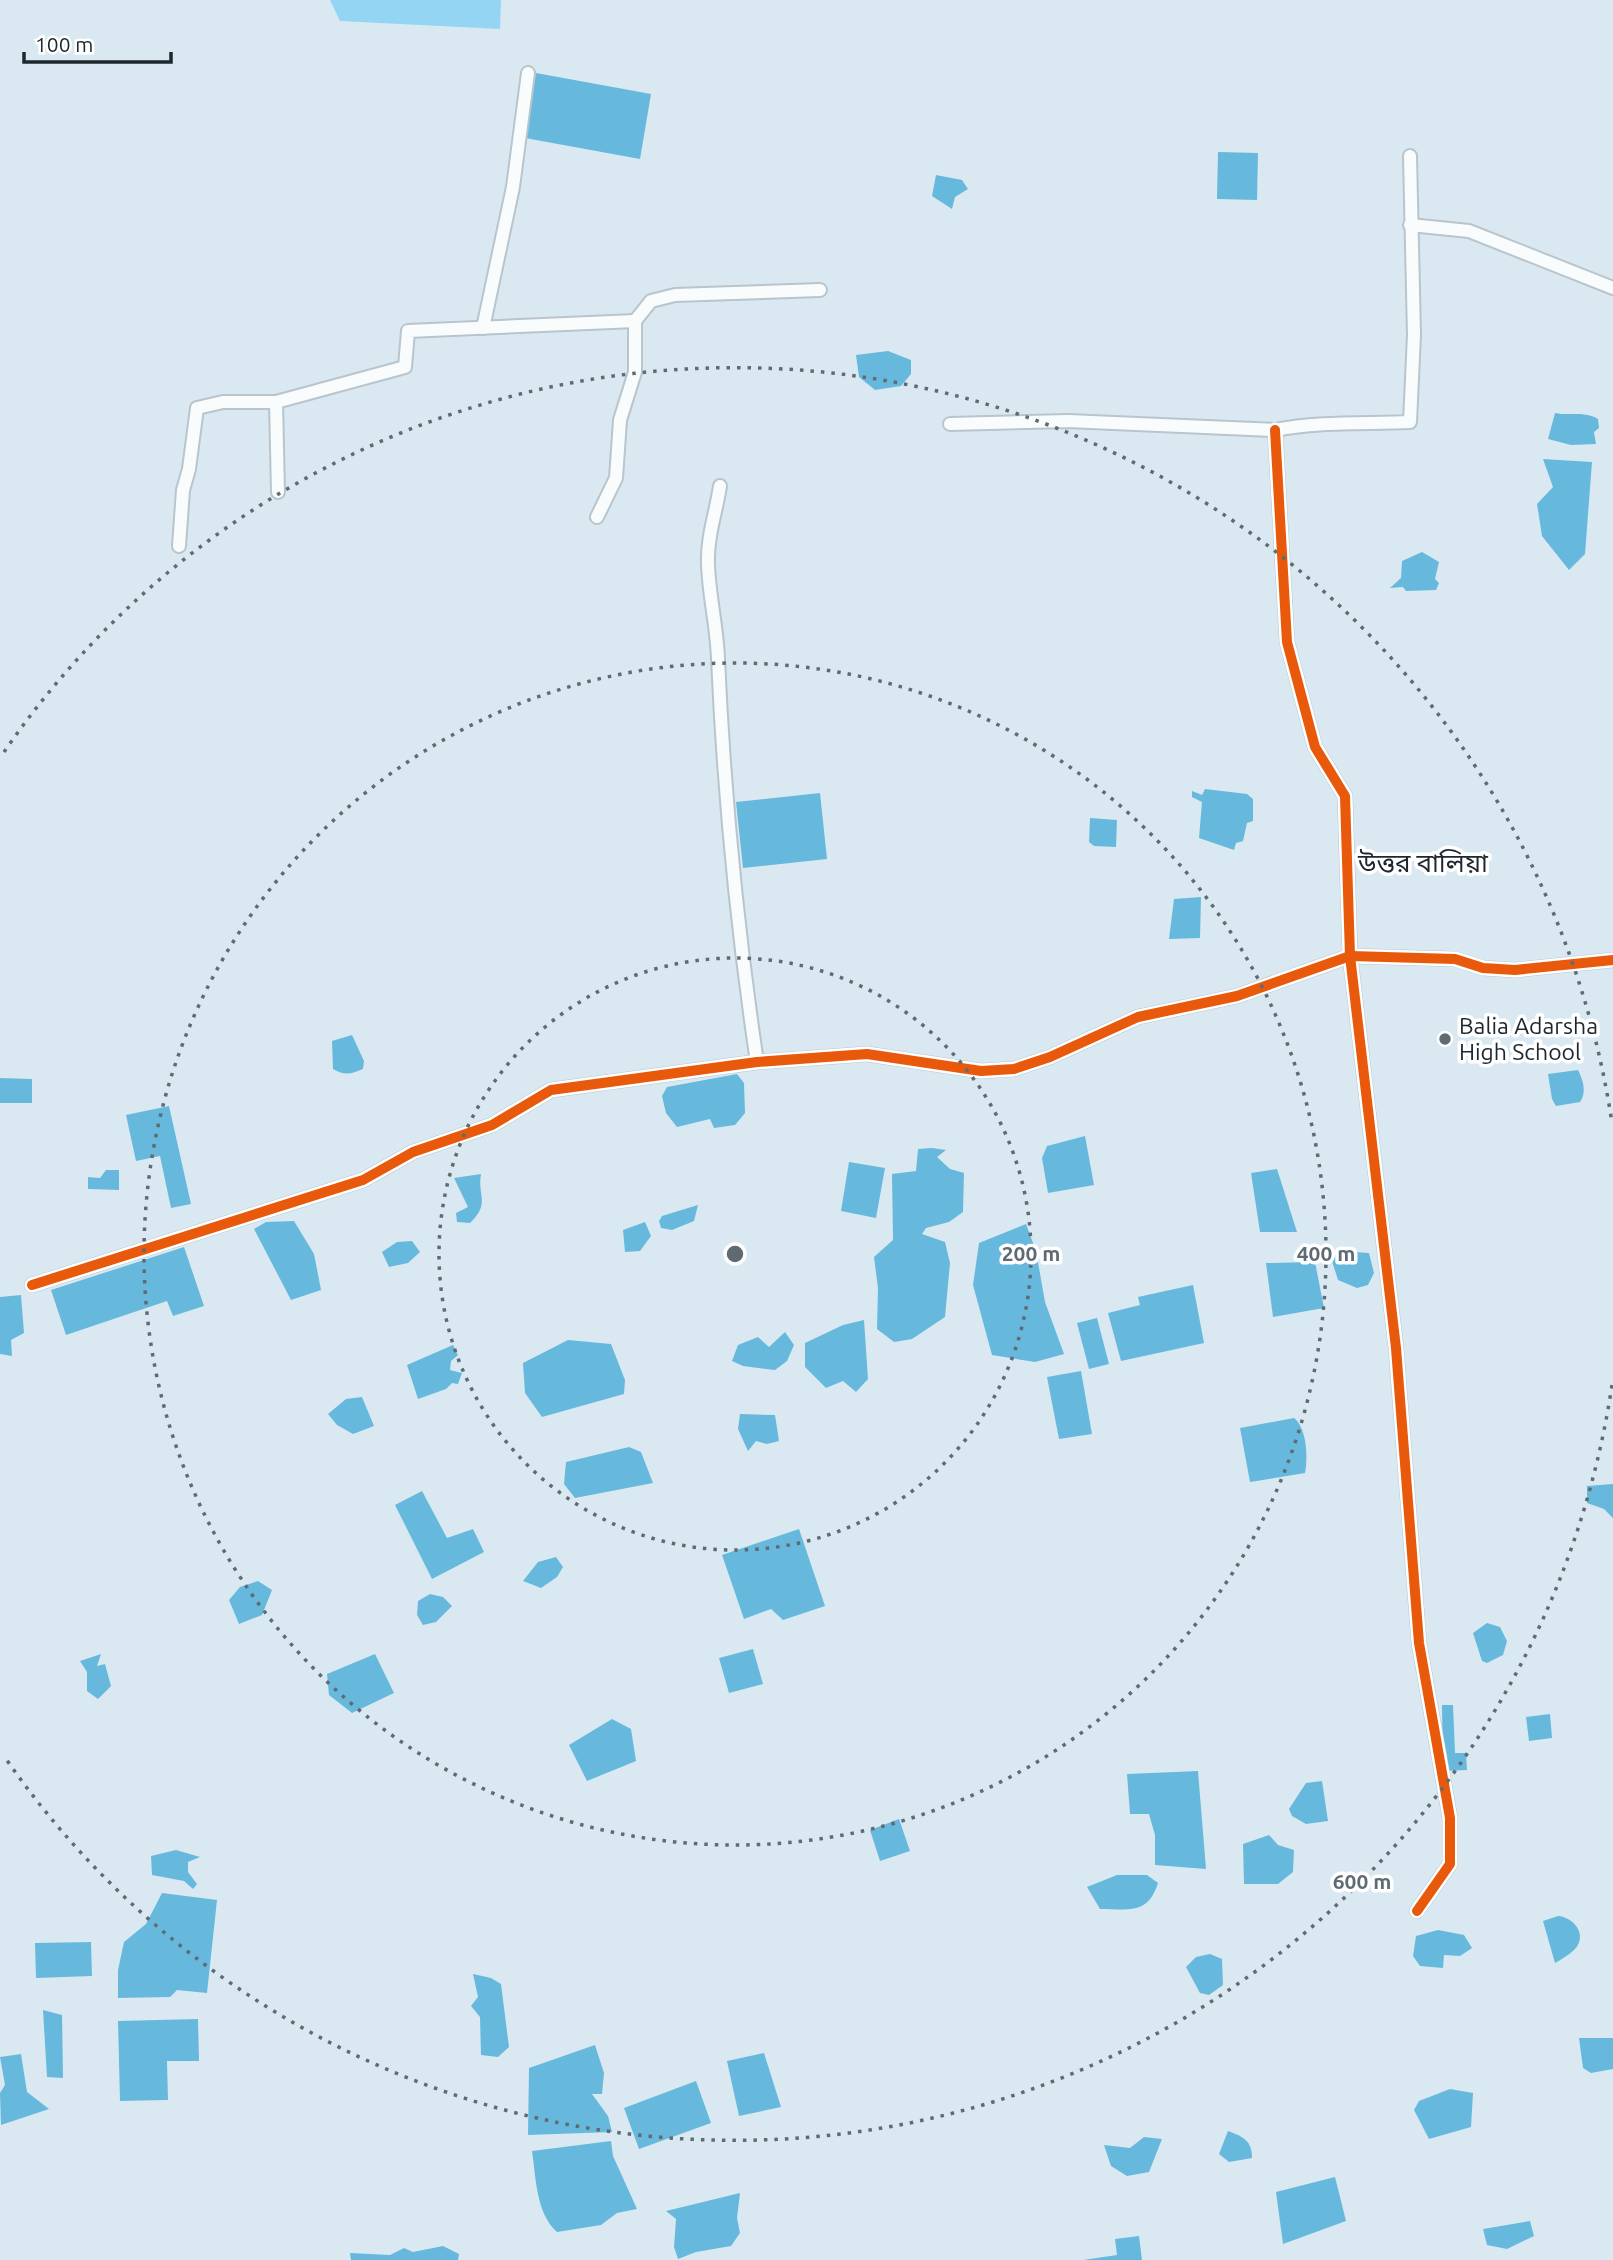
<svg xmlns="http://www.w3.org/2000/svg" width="1613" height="2260" font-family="Ubuntu,'Noto Sans Bengali',sans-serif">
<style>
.forest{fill:#94d5f4}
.water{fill:#66b9dd}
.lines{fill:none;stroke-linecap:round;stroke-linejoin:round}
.street-casing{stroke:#b9c4cb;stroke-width:16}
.street{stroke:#f9fcfd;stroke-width:12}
.cycleway-casing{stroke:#fff;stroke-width:15}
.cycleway{stroke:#e8590c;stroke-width:10}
.ring{fill:none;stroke:#5f6b72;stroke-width:3.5;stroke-dasharray:3.5 7}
.poi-dot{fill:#5f6b72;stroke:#fff;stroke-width:2.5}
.labels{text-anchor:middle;stroke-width:7;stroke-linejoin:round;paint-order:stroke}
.poi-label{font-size:23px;fill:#1d272d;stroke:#fff;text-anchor:start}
.quarter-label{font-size:26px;fill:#1d272d;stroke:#fff}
.centre{fill:#5f6b72;stroke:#fff;stroke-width:3.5}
.ring-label{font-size:21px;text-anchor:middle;font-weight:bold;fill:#5f6b72;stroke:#fff;stroke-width:7;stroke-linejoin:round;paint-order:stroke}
</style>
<rect width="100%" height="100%" fill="#dae9f1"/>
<polygon class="forest" points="330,0 501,0 500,29 340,21"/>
<g class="water">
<polygon points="536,73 651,94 640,159 525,138"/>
<polygon points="1218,152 1258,153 1257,200 1217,199"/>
<polygon points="936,175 962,180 968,189 955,197 952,209 932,196"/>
<polygon points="888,351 911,360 911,374 901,386 875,390 859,377 856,355"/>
<path d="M1555,413C1569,416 1584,411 1598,419L1599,428L1594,432L1596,444L1571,445L1548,439Z"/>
<polygon points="1543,459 1592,462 1585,554 1569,570 1542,536 1537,504 1553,487"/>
<polygon points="1422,552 1439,562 1435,579 1439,583 1436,590 1406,591 1403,587 1390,588 1401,578 1402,561"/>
<polygon points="1205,789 1247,794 1253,799 1253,821 1247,823 1243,841 1236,843 1234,850 1199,838 1202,802 1192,797 1192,791 1202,795"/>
<polygon points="820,793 827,859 743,868 736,802"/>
<polygon points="1090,818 1117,820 1116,847 1094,846 1089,842"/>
<polygon points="1201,897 1200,938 1169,939 1174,899"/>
<path d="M352,1035L364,1061L363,1069C351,1074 345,1076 333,1069L332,1041Z"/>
<path d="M1578,1070C1583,1080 1587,1092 1580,1102L1556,1106L1552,1099L1548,1074Z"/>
<polygon points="737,1074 744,1083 745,1113 735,1125 714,1128 710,1119 677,1127 666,1113 662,1096 667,1087"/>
<polygon points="0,1078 32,1079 32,1103 0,1103"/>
<polygon points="169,1106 191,1204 171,1208 160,1156 136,1161 126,1115"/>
<polygon points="1085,1136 1094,1185 1048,1193 1042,1158 1047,1146"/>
<polygon points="932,1148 946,1150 937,1157 950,1169 964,1173 963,1212 949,1222 926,1228 922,1234 945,1242 950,1263 945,1317 912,1339 894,1342 877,1329 878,1288 874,1257 893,1240 892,1174 916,1171 918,1149"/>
<polygon points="849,1162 885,1168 876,1218 841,1211"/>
<polygon points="1277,1169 1297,1232 1260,1232 1251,1173"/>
<polygon points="106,1170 119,1170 119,1190 88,1189 88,1177 100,1178"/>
<path d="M481,1174C477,1196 491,1203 470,1223L457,1222L456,1213L468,1207L454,1178Z"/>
<polygon points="698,1205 694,1221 672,1230 661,1228 659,1221 662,1216"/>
<polygon points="294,1221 314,1254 321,1290 291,1300 254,1229 266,1222"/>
<polygon points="645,1222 651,1236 640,1251 625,1252 623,1230"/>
<polygon points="1026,1224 1036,1251 1045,1302 1064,1354 1035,1362 992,1355 973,1285 979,1243"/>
<polygon points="412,1241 420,1252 408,1263 389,1267 382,1252 397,1242"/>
<polygon points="184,1247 204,1306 173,1316 167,1301 66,1335 51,1290"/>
<polygon points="1354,1252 1369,1253 1374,1273 1368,1285 1357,1288 1338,1280 1332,1261 1336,1255"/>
<polygon points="1315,1262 1324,1308 1273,1317 1266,1263"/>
<polygon points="1193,1285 1204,1343 1121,1361 1108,1313 1140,1305 1138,1297"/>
<polygon points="21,1295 24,1333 11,1340 12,1356 0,1354 0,1297"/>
<polygon points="1097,1318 1109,1364 1089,1369 1077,1323"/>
<polygon points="864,1320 868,1379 856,1392 843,1381 826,1388 805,1367 805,1343 843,1325"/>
<polygon points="785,1332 794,1345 787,1361 775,1370 743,1366 732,1361 738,1345 758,1337 769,1347"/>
<polygon points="568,1340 611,1344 625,1380 624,1394 542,1417 525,1393 523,1363"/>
<polygon points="453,1345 458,1355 451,1361 450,1370 462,1373 458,1384 452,1383 446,1389 418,1399 407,1365"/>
<polygon points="1081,1371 1092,1434 1059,1439 1047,1377"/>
<polygon points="362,1397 374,1426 353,1434 337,1425 328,1414 346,1399"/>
<polygon points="740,1414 775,1415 779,1441 767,1444 756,1441 748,1451 738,1429"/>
<path d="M1294,1418C1307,1428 1308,1458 1305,1473L1250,1482L1240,1428Z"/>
<polygon points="629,1447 641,1452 653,1483 575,1498 564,1484 566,1462"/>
<polygon points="1613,1484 1613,1518 1604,1509 1587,1503 1587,1486"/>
<polygon points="422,1491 447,1538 473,1529 484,1552 432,1579 395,1505"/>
<polygon points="799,1529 825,1606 783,1620 771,1609 744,1619 722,1555"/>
<polygon points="556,1557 563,1567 557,1577 541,1588 523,1581 538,1562"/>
<polygon points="258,1581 272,1590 262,1615 239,1624 229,1600 240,1587"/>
<polygon points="430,1594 443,1597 452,1606 436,1622 423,1625 417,1615 418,1601"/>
<polygon points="1487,1623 1500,1627 1507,1641 1503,1655 1487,1663 1482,1661 1473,1633"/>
<polygon points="753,1649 763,1684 729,1693 719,1658"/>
<polygon points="101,1654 97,1666 105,1664 111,1686 98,1699 87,1691 87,1672 80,1661"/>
<polygon points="375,1654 394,1693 352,1713 329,1695 327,1674"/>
<polygon points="1442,1705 1453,1705 1455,1753 1466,1753 1467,1770 1443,1771"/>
<polygon points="1550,1714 1552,1738 1529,1741 1526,1717"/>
<polygon points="612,1719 631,1729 636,1761 587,1781 569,1745"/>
<polygon points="1198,1771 1206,1869 1155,1865 1155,1835 1149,1814 1130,1814 1127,1774"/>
<polygon points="1322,1781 1328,1821 1306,1824 1292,1816 1289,1809 1306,1783"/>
<polygon points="899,1819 910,1851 880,1861 870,1830"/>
<polygon points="1269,1835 1278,1845 1294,1850 1293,1872 1278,1884 1244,1884 1243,1844"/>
<polygon points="176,1850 200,1857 188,1862 188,1872 197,1884 193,1889 184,1881 152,1875 151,1856"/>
<path d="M1117,1875H1147L1158,1883C1148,1915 1129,1909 1100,1909L1087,1887Z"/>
<polygon points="162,1893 217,1900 207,1993 177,1990 170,1997 118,1998 118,1970 124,1942 146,1924"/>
<path d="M1558,1916C1573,1917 1588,1934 1575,1949C1569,1955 1562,1959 1555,1963L1543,1921Z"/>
<polygon points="1438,1930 1464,1935 1472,1948 1460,1956 1444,1955 1443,1968 1420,1966 1413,1956 1416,1936"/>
<polygon points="91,1942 92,1976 36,1978 35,1943"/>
<polygon points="1210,1954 1222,1959 1223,1985 1209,1995 1200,1993 1186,1967 1196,1957"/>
<polygon points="473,1974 491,1978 501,1984 509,2047 498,2057 481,2055 480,2017 471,2006 478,1997"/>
<polygon points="43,2010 62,2015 63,2078 47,2077"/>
<polygon points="198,2019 199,2061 167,2061 168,2100 120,2101 118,2021"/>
<polygon points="1579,2038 1613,2038 1613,2069 1591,2073 1583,2068"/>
<polygon points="595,2045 604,2073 602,2094 592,2094 608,2116 612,2132 528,2135 529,2068"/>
<polygon points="764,2053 781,2107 739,2116 727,2061"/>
<polygon points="21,2054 27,2092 49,2109 1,2125 0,2093 5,2085 0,2057"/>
<polygon points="696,2081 711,2123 639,2149 624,2108"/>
<polygon points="1450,2089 1473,2093 1471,2127 1429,2139 1414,2110 1419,2101"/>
<path d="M1228,2131C1244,2137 1252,2141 1252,2158L1229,2162L1219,2154Z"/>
<polygon points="1144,2137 1162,2139 1149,2172 1127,2176 1111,2166 1104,2145 1130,2148"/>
<path d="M611,2141L613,2156L637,2209L617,2213L601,2225L557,2232C536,2213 536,2178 532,2151Z"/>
<polygon points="1335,2177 1346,2221 1283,2244 1276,2192"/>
<polygon points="740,2193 737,2218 740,2233 731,2246 696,2252 678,2259 674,2247 676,2219 666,2211"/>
<polygon points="1530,2221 1534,2236 1507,2249 1487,2245 1483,2229"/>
<polygon points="1139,2236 1142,2260 1083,2260 1117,2255 1115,2239"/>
<polygon points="443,2246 459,2254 458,2260 351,2260 350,2253 390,2255 404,2248 413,2252"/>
</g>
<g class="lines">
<g class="street-casing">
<g id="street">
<polyline points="1410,225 1469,231 1613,288"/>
<polyline points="483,328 513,187 528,73"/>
<polyline points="276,402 278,492"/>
<path d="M950,424L1068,421L1275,430C1319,421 1366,424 1410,422L1414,335L1410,156"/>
<polyline points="1275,430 1287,642 1315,747 1345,796 1350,956 1396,1348 1419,1643 1450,1818 1450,1864 1417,1911"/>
<path d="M720,486C716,513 707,536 708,564C709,596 717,627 718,659C724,794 737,928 757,1062"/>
<polyline points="597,517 616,478 620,420 635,372 635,321 651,301 675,295 820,290"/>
<polyline points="179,546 183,490 189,469 197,408 223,402 276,402 405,367 408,331 635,321"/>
<polyline points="32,1285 363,1180 413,1152 492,1125 551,1090 757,1062 867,1054 981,1071 1014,1069 1050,1057 1138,1017 1237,996 1350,956 1455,959 1483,968 1515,970 1613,960"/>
</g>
</g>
<use href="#street" class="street"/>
<g class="cycleway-casing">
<g id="cycleway">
<polyline points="1275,430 1287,642 1315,747 1345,796 1350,956 1396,1348 1419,1643 1450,1818 1450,1864 1417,1911"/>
<polyline points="32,1285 363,1180 413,1152 492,1125 551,1090 757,1062 867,1054 981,1071 1014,1069 1050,1057 1138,1017 1237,996 1350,956 1455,959 1483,968 1515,970 1613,960"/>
</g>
</g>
<use href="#cycleway" class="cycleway"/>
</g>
<g class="ring">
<circle cx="735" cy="1254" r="296"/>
<circle cx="735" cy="1254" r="591"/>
<path d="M1612 1385A887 887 0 0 1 4 1756M4 752A887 887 0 0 1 1612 1123"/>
</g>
<circle class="poi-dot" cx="1445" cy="1039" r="7"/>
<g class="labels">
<g class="poi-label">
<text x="1459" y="1034">Balia Adarsha<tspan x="1459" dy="26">High School</tspan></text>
</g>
<g class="quarter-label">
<text x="1423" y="872">উত্তর বালিয়া</text>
</g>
</g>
<circle cx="735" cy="1254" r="10" class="centre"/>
<g class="ring-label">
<text x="1031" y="1261">200 m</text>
<text x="1326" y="1261">400 m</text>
<text x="1362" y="1889">600 m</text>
</g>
<path d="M24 52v10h147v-10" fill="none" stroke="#1d272d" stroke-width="3.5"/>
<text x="35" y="52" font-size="21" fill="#1d272d" stroke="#ffffff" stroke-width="5" paint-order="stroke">100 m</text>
</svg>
